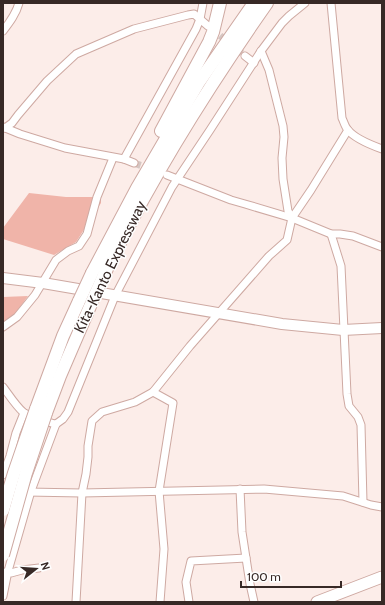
<svg xmlns="http://www.w3.org/2000/svg" width="385" height="605" font-family="Cabin,sans-serif">
<style>
.green{fill:#f0b4a9}
.lines{fill:none;stroke-linecap:round;stroke-linejoin:round}
.street-tunnel{stroke:#d5c6c2;stroke-width:7;stroke-dasharray:7 3.5;stroke-linecap:butt}
.street-casing{stroke:#cea9a2;stroke-width:9}
.secondary-casing{stroke:#cea9a2;stroke-width:12}
.primary-casing{stroke:#cea9a2;stroke-width:13}
.highway-casing{stroke:#cea9a2;stroke-width:14}
.street{stroke:#fff;stroke-width:7}
.secondary{stroke:#fff;stroke-width:10}
.primary{stroke:#fff;stroke-width:11}
.highway{stroke:#fff;stroke-width:12}
.highway-bridge-casing{stroke:#cea9a2;stroke-width:14;stroke-linecap:butt}
.highway-bridge{stroke:#fff;stroke-width:12}
.labels{text-anchor:middle;stroke-width:3;stroke-linejoin:round;paint-order:stroke}
.street-label{font-size:15px;fill:#372926;stroke:#fefefe}
</style>
<rect width="100%" height="100%" fill="#fcede9"/>
<g class="green">
<polygon points="29,193 66,197 97,197 101,199 101,203 76,242 54,255 3,239 3,228"/>
<polygon points="28,296 15,314 3,322 3,297"/>
</g>
<g class="lines">
<g class="street-tunnel">
<polyline points="212,29 245,56"/>
<polyline points="134,163 151,169"/>
</g>
<g class="street-casing">
<g id="street">
<path d="M331,3L342,118C344,122 345,127 348,130C355,139 371,145 382,149"/>
<path d="M3,31C10,22 16,14 19,3"/>
<polyline points="261,51 269,70 283,126 284,137 282,158 283,179 288,211 292,218"/>
<polyline points="245,56 254,63"/>
<polyline points="3,127 20,134 65,148 124,159 134,163"/>
<polyline points="5,128 12,123 18,115 47,81 76,54 134,29 188,15 194,14 208,26"/>
<polyline points="124,159 196,29 200,19 203,3"/>
<polyline points="167,175 231,200 245,204 292,218 331,234 340,234 353,236 382,247"/>
<polyline points="331,234 341,266 347,394 349,406 358,417 361,425 363,502"/>
<polyline points="3,327 17,317 35,295 56,260 68,251 79,246 87,234 97,197 113,158"/>
<path d="M3,387C9,395 16,406 23,412C25,414 52,424 56,424"/>
<polyline points="153,392 173,403 159,491 164,549 160,602"/>
<polyline points="3,475 10,456 16,433 24,413"/>
<polyline points="240,489 242,532 250,584 254,602"/>
<polyline points="27,492 82,493 264,489 343,496 371,505 382,507"/>
<polyline points="3,572 11,573 22,570 39,568"/>
<polyline points="3,596 8,571 31,491 56,424 63,419 68,412 115,296 172,187 210,130 261,51 282,23 289,16 305,3"/>
<polyline points="76,602 82,493 86,474 88,457 88,446 92,421 102,412 135,402 153,392 190,346 269,256 287,240 292,218 311,190 348,130"/>
<polyline points="189,602 186,582 191,561 246,558"/>
</g>
</g>
<g class="secondary-casing">
<polyline id="secondary" points="3,278 43,283 282,324 343,330 382,328"/>
</g>
<g class="primary-casing">
<polyline id="primary" points="317,602 382,577"/>
</g>
<g class="highway-casing">
<g id="highway">
<polyline points="161,131 209,42 213,32 220,3"/>
<polyline points="92,273 137,188 199,82 254,3"/>
<path d="M103,277C149,180 206,90 267,3"/>
<polyline points="36,409 63,336 79,301"/>
<polyline points="46,413 60,376 91,304"/>
</g>
</g>
<use href="#street" class="street"/>
<use href="#secondary" class="secondary"/>
<use href="#primary" class="primary"/>
<use href="#highway" class="highway"/>
<g class="highway-bridge-casing">
<g id="highway-bridge">
<polyline points="79,301 92,273"/>
<polyline points="91,304 103,277"/>
<polyline points="3,510 14,473 36,409"/>
<polyline points="3,555 26,473 46,413"/>
</g>
</g>
<use href="#highway-bridge" class="highway-bridge"/>
</g>
<g class="labels">
<g class="street-label">
<text transform="translate(110 267) rotate(-64)" y="5">Kita-Kanto Expressway</text>
</g>
</g>
<rect width="385" height="605" fill="none" stroke="#372926" stroke-width="8"/>
<g transform="translate(36 569) rotate(73)" stroke="#fefefe" stroke-width="3" paint-order="stroke">
<path d="M0-3L7 15L0 10L-7 15Z" fill="#372926"/>
<text y="-6" font-size="11" font-weight="bold" text-anchor="middle" fill="#372926">N</text>
</g>
<path d="M241 581v6h100v-6" fill="none" stroke="#372926" stroke-width="2"/>
<text x="247" y="581" font-size="12" fill="#372926" stroke="#fefefe" stroke-width="3" paint-order="stroke">100 m</text>
</svg>
